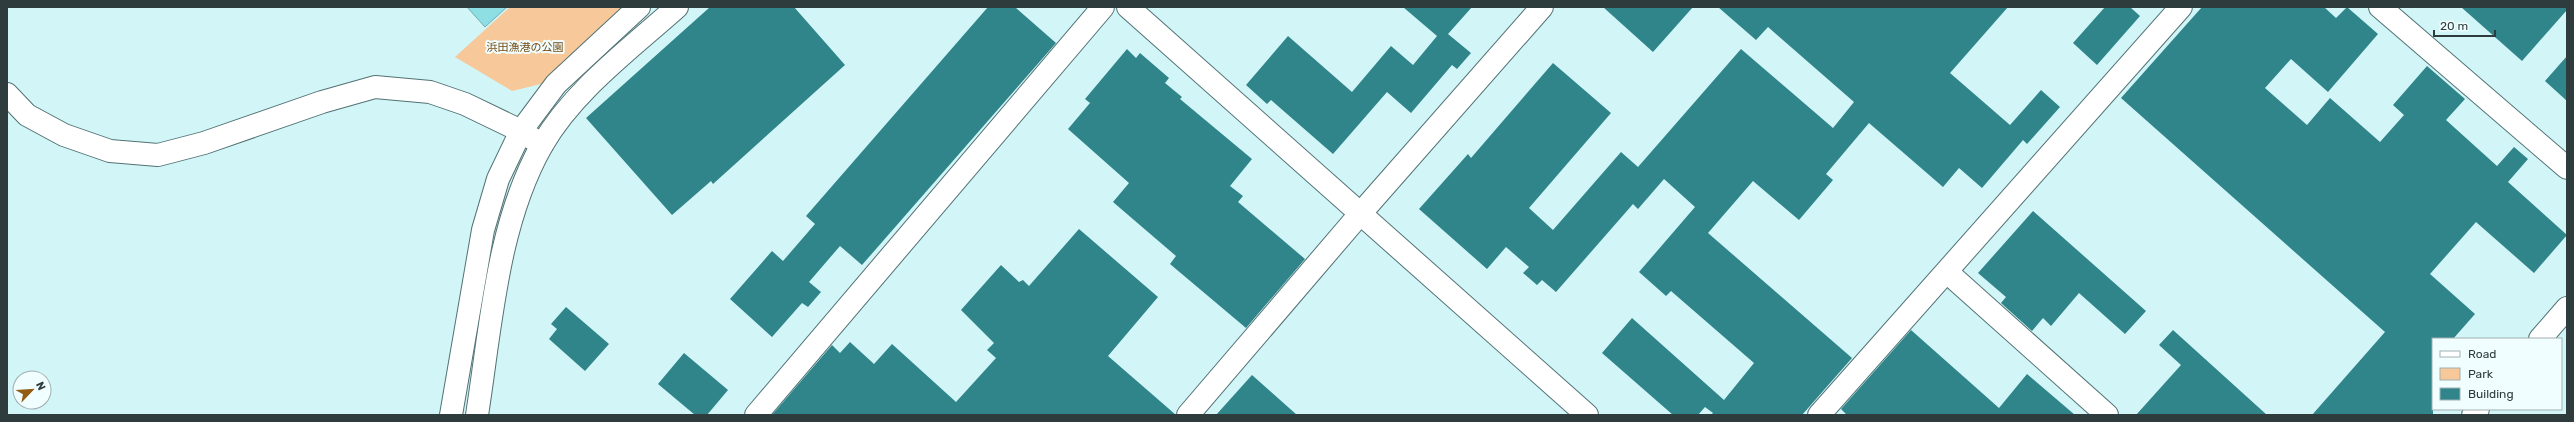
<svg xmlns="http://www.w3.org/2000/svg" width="2574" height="422" font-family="Rubik,'Noto Sans JP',sans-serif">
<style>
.green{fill:#f6c89a}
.water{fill:#8ddfe4;stroke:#70aeb2}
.building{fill:#2f858a}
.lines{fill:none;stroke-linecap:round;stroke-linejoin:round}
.minor-casing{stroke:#527274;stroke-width:24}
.tertiary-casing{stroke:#527274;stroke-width:24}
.minor{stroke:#fff;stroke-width:22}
.tertiary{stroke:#fff;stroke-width:22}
.labels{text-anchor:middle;stroke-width:4;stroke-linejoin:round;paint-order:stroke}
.park-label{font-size:11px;fill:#754a14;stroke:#f0feff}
</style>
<rect width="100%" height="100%" fill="#d2f5f7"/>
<polygon class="green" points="510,7 633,7 549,82 512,91 455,57"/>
<polygon class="water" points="467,7 507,7 485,27"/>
<g class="building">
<polygon points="710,7 794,7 845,65 713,184 711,181 672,215 586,118"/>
<polygon points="988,7 1015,7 1056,43 862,265 840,246 809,282 821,292 808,307 802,303 772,337 730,299 772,251 783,261 815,224 806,216"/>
<polygon points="1403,7 1472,7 1448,34 1471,53 1457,69 1452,65 1411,113 1387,92 1333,154 1271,100 1267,104 1246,85 1288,36 1352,92 1391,46 1413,65 1437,36"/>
<polygon points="1603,7 1693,7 1653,52"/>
<polygon points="1718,7 2008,7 1950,73 2010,125 2041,90 2060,107 2027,144 2023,140 1982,188 1959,168 1943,187 1869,123 1826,174 1833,180 1799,220 1753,181 1708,233 1852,358 1802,415 1711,415 1713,413 1705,407 1698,415 1673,415 1602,353 1632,318 1724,400 1754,363 1671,291 1666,296 1639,272 1695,207 1664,179 1638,209 1633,204 1556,292 1542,280 1537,285 1523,273 1529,267 1506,247 1487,269 1419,209 1468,154 1471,158 1553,63 1611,113 1529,208 1553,230 1621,152 1638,167 1741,49 1833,128 1854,102 1768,27 1756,40"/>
<polygon points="2105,7 2130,7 2140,16 2097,65 2073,43"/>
<polygon points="2202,7 2324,7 2336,18 2347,7 2378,34 2328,92 2291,59 2265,88 2307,125 2330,98 2380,142 2404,115 2393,105 2427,66 2465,99 2446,120 2497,166 2514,147 2528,159 2508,182 2567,235 2534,273 2476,222 2430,274 2475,314 2453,339 2433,339 2433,415 2312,415 2385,332 2121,98"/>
<polygon points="2461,7 2567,7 2567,10 2522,61"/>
<polygon points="1127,49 1136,58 1140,53 1169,78 1165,83 1182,97 1180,99 1252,159 1230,186 1243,196 1238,202 1305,259 1246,328 1170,264 1176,256 1113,202 1129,183 1068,129 1090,103 1085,99"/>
<polygon points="2567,56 2567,101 2545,81"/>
<polygon points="2033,211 2146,311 2125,334 2079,293 2051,326 2043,318 2032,331 2001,303 2006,297 1978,273"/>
<polygon points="1079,229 1158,297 1108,356 1176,415 772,415 832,345 840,353 850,342 874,364 892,344 956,402 996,358 987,350 994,343 961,310 1001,265 1019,282 1023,280 1029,286"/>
<polygon points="566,307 609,344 585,371 549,339 557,329 551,324"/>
<polygon points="1911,330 1999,408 2027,374 2075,415 1847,415 1841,409"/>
<polygon points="2173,330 2267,415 2136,415 2181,365 2159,345"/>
<polygon points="684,353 728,390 707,415 695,415 658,384"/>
<polygon points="1252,375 1297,415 1216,415"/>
</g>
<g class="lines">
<g class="minor-casing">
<g id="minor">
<polyline points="1947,272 2107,415"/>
<polyline points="2540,339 2567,308"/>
<polyline points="756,415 1103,7"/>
<polyline points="1188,415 1360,214"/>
<polyline points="2473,415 2478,409"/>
</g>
</g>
<g class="tertiary-casing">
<g id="tertiary">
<polyline points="1128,7 1587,415"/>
<polyline points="2380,7 2567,168"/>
<polyline points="7,94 27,115 64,135 110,151 158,155 204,143 322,102 375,87 430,92 465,104 521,131 542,145"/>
<polyline points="1360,214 1542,7"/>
<polyline points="451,415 483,230 498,179 521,131 556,84 639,7"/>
<path d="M477,415C491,326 497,224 542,145C574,90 630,49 677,7"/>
<polyline points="1819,415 2181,7"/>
</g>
</g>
<use href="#minor" class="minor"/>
<use href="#tertiary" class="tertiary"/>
</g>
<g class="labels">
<g class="park-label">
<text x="525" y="51">浜田漁港の公園</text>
</g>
</g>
<rect width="2574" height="422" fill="none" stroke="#2e3c3d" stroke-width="16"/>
<rect x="2432" y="338" width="130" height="72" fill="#f0feff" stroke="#a2b0b1"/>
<rect x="2440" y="351" width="20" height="6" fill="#ffffff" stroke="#a2b0b1"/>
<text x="2468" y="358" font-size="12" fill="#2e3c3d">Road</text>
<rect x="2440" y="368" width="20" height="12" fill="#f6c89a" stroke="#a2b0b1"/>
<text x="2468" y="378" font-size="12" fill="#2e3c3d">Park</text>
<rect x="2440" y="388" width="20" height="12" fill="#2f858a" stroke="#a2b0b1"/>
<text x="2468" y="398" font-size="12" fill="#2e3c3d">Building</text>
<g transform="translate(32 390) rotate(65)"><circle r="19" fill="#f0feff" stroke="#a2b0b1"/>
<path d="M0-3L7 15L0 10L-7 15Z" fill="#935c14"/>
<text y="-6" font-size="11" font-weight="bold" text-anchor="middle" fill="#2e3c3d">N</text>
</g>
<path d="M2434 30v6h61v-6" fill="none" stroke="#2e3c3d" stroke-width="2"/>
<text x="2440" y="30" font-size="12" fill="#2e3c3d" stroke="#f0feff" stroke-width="3" paint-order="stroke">20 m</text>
</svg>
